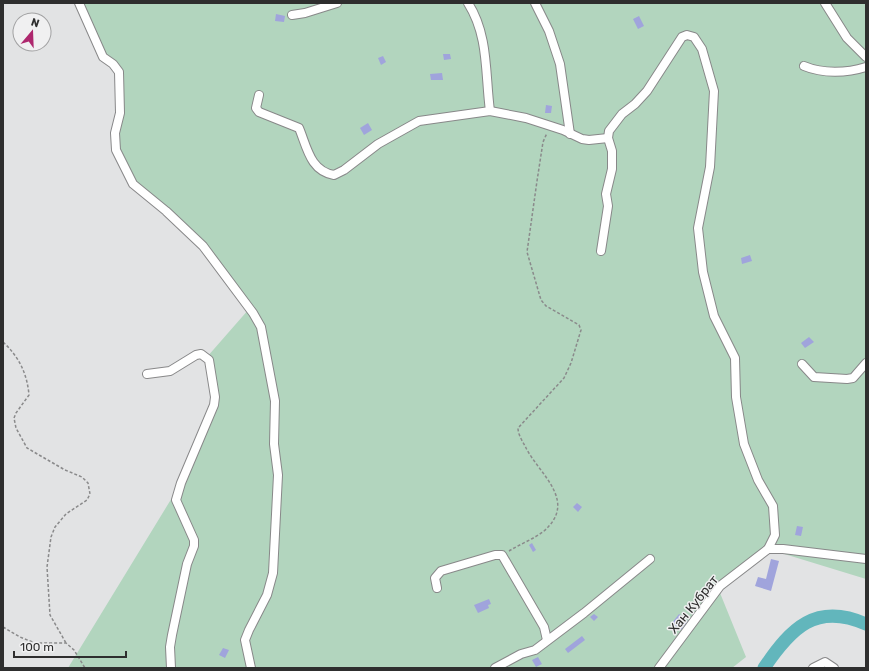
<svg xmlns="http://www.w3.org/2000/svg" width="869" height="671" font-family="Rubik,sans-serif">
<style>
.green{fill:#b2d5be}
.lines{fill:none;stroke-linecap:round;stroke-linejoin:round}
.river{stroke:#62b6bc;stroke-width:13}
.building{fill:#a0a4dc}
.minor-casing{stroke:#888889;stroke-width:10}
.path{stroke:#8a8a8b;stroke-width:1.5;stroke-dasharray:3 2;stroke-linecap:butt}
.minor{stroke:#fff;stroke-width:8}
.labels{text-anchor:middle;stroke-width:3;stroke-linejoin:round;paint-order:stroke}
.street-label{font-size:13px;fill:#2e2e2e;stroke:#f0f0f1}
</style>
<rect width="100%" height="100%" fill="#e2e3e4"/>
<polygon class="green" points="79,3 866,3 866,579 768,549 718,588 746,657 732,668 68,668 181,483 214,405 207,357 249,309 203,246 133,184 116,150 119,72 103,57"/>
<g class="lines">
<path class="river" d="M764,668C791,628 816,602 866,624"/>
</g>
<g class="building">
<polygon points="276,14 285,16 284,22 275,21"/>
<polygon points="639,16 644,26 638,29 633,19"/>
<polygon points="443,54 450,54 451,59 444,60"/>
<polygon points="383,56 386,62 381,65 378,58"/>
<polygon points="442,73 443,80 431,80 430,74"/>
<polygon points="546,105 552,106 551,113 545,113"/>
<polygon points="368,123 372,130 364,135 360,128"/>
<polygon points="750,255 752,261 742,264 741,258"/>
<polygon points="809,337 814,342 805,348 801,343"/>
<polygon points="577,503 582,507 578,512 573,507"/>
<polygon points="797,526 803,527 801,536 795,535"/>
<polygon points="532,543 536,550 533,552 529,545"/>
<polygon points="771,559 779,561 771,591 755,586 758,577 766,579"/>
<polygon points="489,599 491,604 488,605 489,608 478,613 474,605"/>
<polygon points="594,614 598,617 594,621 590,617"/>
<polygon points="679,614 688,621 681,630 672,623"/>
<polygon points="582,636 585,640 568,653 565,649"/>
<polygon points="223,648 229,650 225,658 219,655"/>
<polygon points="538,657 542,664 536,667 532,660"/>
</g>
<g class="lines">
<g class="minor-casing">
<g id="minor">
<polyline points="79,3 103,57 113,64 119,72 120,113 115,133 116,150 133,184 166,211 203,246 253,313 261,327 275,401 274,444 278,475 273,573 267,595 249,630 245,640 251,668"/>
<path d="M468,3C489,36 485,74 490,111"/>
<polyline points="535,3 549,31 560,64 570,134"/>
<polyline points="825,3 847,38 866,57"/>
<polyline points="292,15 305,13 337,3"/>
<path d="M804,66C823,74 847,73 866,67"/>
<path d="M259,95L256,108L259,112L299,128C307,147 310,171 334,175L344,170L378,144L419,121L490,111L526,118L563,130L582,139L589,140L608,138"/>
<polyline points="601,251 608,206 606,194 612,169 612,151 608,138 609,131 622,114 635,104 647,91 682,37 687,35 694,37 702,49 714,91 710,167 698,228 703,272 714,316 735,358 736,397 744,444 758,480 773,506 775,535 768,549"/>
<polyline points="802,364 814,377 847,379 853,378 866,363"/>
<polyline points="147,374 170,371 196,355 201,354 209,360 215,397 214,405 181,483 176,500 194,540 194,546 187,564 172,635 170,647 171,668"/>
<polyline points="437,588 435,578 441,571 495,555 502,555 544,627 547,640"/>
<polyline points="495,668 521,654 535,650 584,613 650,559"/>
<polyline points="659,668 720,586 768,549 783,549 866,559"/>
<polyline points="813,668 825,662 834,668"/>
</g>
</g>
<g class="path">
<path d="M3,342C19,357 27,373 29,395L16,413L14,418L16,428L27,448L65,470L82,477L88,483L90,494L87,500L66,514L55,527L51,537L47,567L50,615L66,643"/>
<path d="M509,551C520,544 534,539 544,531C578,501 540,475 526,448C523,442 518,435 518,428L564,378L571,363L581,330L579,325L546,306L541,300L527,252L537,181L543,142L547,133"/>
<polyline points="3,627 20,637 35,643 66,643 74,650 85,668"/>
</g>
<use href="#minor" class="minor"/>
</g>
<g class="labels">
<g class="street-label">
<text transform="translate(693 604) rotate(-51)" y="5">Хан Кубрат</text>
</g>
</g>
<rect width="869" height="671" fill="none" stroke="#2e2e2e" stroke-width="8"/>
<g transform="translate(32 32) rotate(19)"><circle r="19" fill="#f0f0f1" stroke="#a2a2a3"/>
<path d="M0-3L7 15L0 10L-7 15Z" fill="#ae276e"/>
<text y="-6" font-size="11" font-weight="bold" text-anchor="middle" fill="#2e2e2e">N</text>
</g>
<path d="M14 651v6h112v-6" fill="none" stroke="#2e2e2e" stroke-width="2"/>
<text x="20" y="651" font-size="12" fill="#2e2e2e" stroke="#f0f0f1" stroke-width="3" paint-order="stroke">100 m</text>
</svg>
